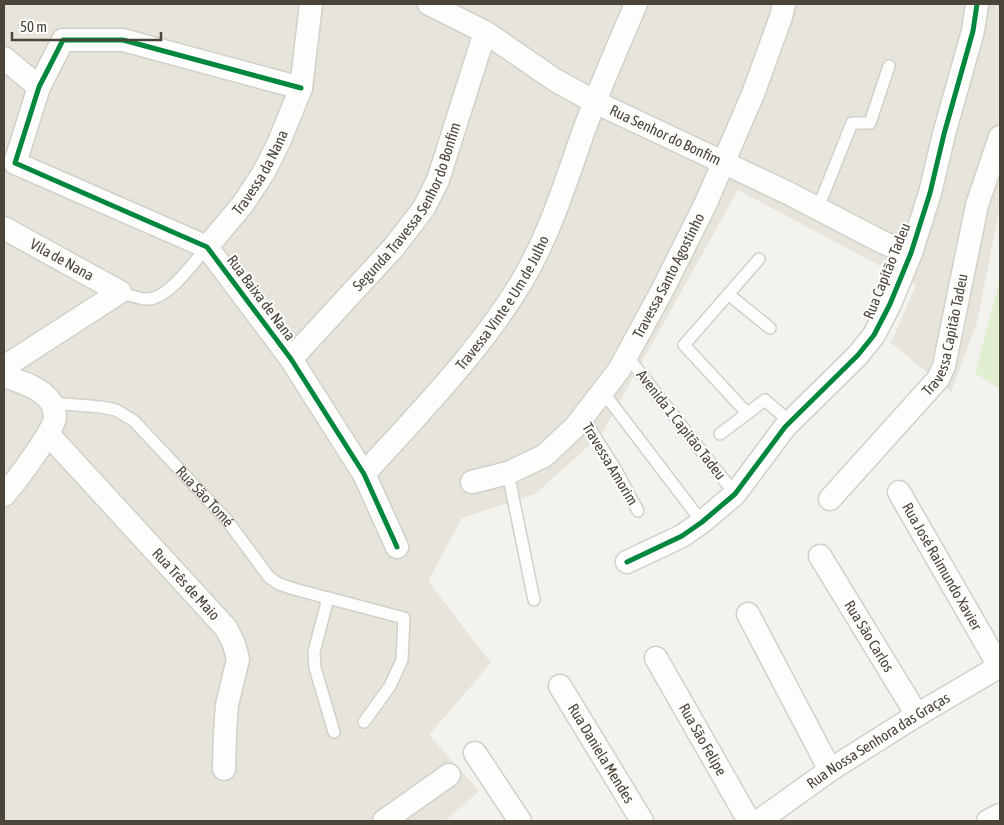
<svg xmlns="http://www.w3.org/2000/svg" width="1004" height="825" font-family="'Asap Condensed',sans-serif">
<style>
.residential{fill:#e7e4dc}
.green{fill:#e1eecf}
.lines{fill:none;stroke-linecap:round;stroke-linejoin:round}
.service-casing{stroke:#d2d0cb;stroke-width:14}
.minor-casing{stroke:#d2d0cb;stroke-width:25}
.service{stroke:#fdfdfc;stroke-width:11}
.minor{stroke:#fdfdfc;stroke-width:22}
.cycleway-casing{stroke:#fff;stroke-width:8}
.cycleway{stroke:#00873e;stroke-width:5}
.labels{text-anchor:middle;stroke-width:4;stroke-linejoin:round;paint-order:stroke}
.street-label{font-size:15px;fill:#4b4439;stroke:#fff}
</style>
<rect width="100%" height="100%" fill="#f4f2ee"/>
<polygon class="residential" points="4,4 1000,4 1000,206 977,322 951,392 891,343 916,285 738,190 601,435 535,494 462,518 428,581 491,663 429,735 479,791 445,821 4,821"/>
<polygon class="green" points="1000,278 1000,389 975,373"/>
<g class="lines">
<g class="service-casing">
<g id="service">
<polyline points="818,208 852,123 870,123 889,66"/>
<path d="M120,292C129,295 141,300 150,299C170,296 194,262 207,247"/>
<polyline points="728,294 770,328"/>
<polyline points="627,356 735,494"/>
<polyline points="603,392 702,522"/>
<path id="s1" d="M52,403L101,407L116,410L134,421L226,519L269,577L279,584L294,589L404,618L402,660L390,686L364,722"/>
<polyline points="747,413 684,345 759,259"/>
<polyline points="583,418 616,470 638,511"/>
<polyline points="720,434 765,400 790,422"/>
<polyline points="508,473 534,600"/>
<polyline points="328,598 314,652 315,668 334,732"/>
</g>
</g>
<g class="minor-casing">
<g id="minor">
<path id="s2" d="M429,4L485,32L555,80L595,102L788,193L884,243L911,253"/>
<polyline points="4,58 39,87"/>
<polyline points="301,88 123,40 63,40 39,87 15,163 207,247 291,359 364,474 397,547"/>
<path id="s3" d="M4,228L120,292L4,367"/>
<path id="s4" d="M207,247L243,204L264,172L279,142L301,88L311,4"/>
<path id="s5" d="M291,359L394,247L424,208L438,180L485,32"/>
<path d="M4,376C20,382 41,387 51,402C53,405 55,413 55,417C54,431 15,483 4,495"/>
<path id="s6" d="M48,434L226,628L234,644L238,659L227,705L225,733L224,769"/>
<path id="s7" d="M364,474C418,414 481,350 522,281C550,234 566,181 584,130C600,87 618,46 636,4"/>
<path id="s8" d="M472,482L508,473L544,456L576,426L619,370L664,287L705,205L753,94L781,17L784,4"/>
<path id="s9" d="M899,492L999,666"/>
<path id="s10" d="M830,499L938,379L944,366L977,205L1000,137"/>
<path id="s11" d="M820,556L917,715"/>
<polyline points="627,562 682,536 702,522 735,494 785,427 858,355 874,335 890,304 911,253 930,193 944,134 973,31 977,4"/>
<polyline points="748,614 830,770"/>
<path id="s12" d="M656,658L749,821"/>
<path id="s13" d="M560,686L642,821"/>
<polyline points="475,753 520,821"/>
<polyline points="384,821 449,775"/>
<path id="s14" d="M759,821L830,770L917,715L1000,666"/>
<polyline points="988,821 1000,815"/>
</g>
</g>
<use href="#service" class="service"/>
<use href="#minor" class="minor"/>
<g class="cycleway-casing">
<g id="cycleway">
<polyline points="301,88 123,40 63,40 39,87 15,163 207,247 291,359 364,474 397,547"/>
<polyline points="627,562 682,536 702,522 735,494 785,427 858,355 874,335 890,304 911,253 930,193 944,134 973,31 977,4"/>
</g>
</g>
<use href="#cycleway" class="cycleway"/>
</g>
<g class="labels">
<g class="street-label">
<text dy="5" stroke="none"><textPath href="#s2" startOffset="271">Rua Senhor do Bonfim</textPath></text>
<text dy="5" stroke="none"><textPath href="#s4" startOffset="92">Travessa da Nana</textPath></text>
<text dy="5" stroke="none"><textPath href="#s5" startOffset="194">Segunda Travessa Senhor do Bonfim</textPath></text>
<text dy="5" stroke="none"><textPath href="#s3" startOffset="66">Vila de Nana</textPath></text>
<text transform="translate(887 271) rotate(-68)" y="5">Rua Capitão Tadeu</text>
<text dy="5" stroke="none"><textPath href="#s8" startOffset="298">Travessa Santo Agostinho</textPath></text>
<text transform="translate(261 298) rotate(53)" y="5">Rua Baixa de Nana</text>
<text dy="5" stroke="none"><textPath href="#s7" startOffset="221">Travessa Vinte e Um de Julho</textPath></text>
<text dy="5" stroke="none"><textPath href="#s10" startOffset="206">Travessa Capitão Tadeu</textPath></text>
<text transform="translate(681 425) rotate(52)" y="5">Avenida 1 Capitão Tadeu</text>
<text transform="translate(610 464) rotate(59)" y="5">Travessa Amorim</text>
<text dy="5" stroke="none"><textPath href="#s1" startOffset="189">Rua São Tomé</textPath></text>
<text dy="5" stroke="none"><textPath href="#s9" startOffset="86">Rua José Raimundo Xavier</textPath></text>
<text dy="5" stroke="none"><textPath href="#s6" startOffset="204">Rua Três de Maio</textPath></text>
<text dy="5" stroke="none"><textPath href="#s11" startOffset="94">Rua São Carlos</textPath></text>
<text dy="5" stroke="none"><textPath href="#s12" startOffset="94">Rua São Felipe</textPath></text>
<text dy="5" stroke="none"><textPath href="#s14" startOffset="144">Rua Nossa Senhora das Graças</textPath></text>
<text dy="5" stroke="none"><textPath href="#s13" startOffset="79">Rua Daniela Mendes</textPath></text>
</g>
</g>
<rect width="1004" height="825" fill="none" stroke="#4b4439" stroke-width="10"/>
<path d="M12 32v8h149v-8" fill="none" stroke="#4b4439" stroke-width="2.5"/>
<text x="20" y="32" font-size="15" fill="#4b4439" stroke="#ffffff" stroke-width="4" paint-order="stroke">50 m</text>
</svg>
